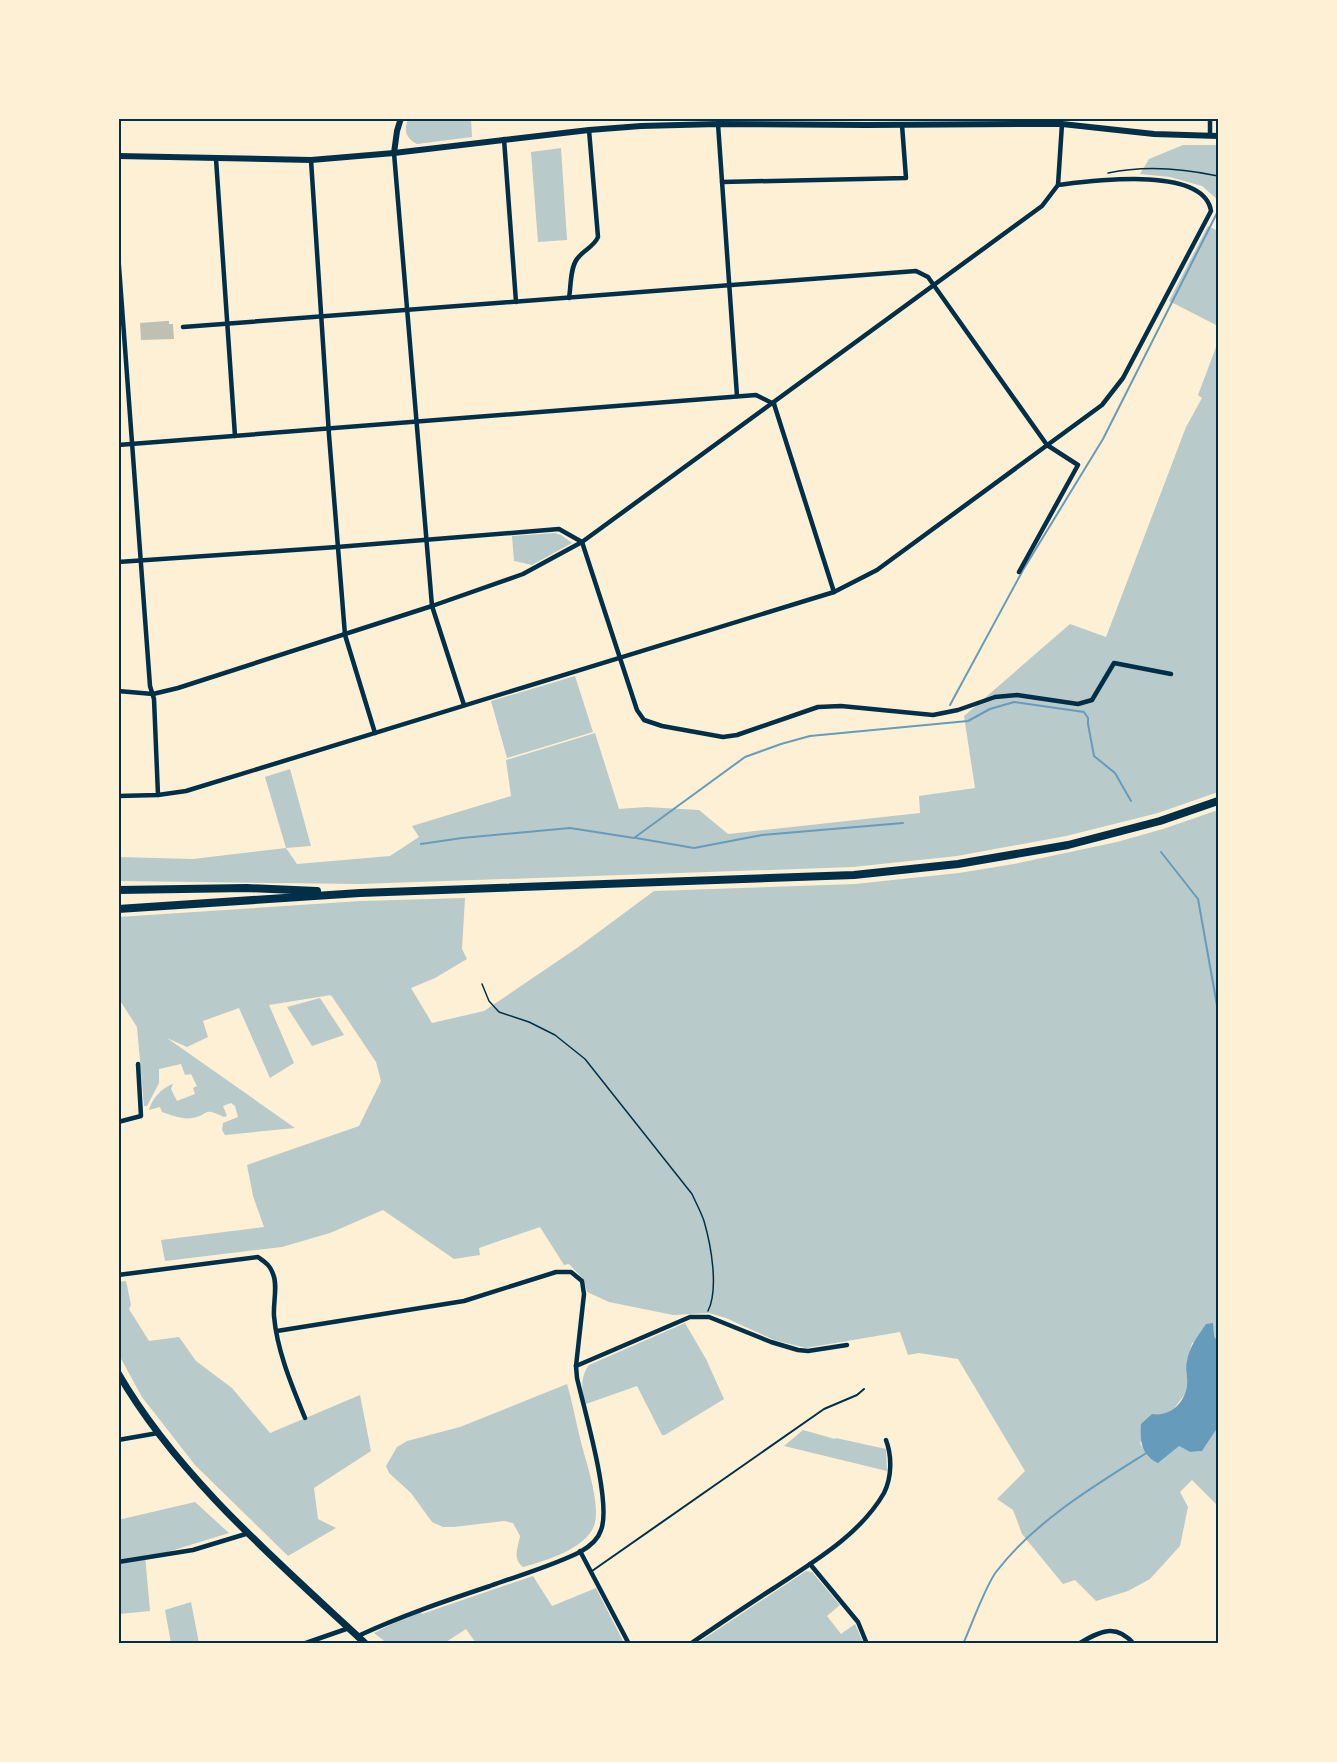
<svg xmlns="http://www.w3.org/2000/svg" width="1337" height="1762" font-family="'Work Sans',sans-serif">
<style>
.green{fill:#b9caca}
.water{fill:#669bbc}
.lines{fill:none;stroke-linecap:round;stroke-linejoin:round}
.stream{stroke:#669bbc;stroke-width:2}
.building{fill:#bec0b2}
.path{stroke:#003049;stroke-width:1.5}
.service{stroke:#003049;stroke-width:2}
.minor{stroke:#003049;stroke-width:4.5}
.tertiary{stroke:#003049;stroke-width:6}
.secondary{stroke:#003049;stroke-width:7}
.primary{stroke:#003049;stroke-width:8}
.neatline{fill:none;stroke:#003049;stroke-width:2}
</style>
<rect width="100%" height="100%" fill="#fdf0d5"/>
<g class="green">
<path d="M408,119H471L472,137L417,144C405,138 404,130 408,119Z"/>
<polygon points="1183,145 1218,145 1218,200 1202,186 1170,177 1140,174 1149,159"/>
<polygon points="561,148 567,240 538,242 531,152"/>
<polygon points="1208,226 1218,231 1218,326 1169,301"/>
<polygon points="1218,342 1218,792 1158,813 1066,836 957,856 853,867 360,884 119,881 119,857 193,859 286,848 265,777 290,769 311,846 286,848 297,864 390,856 419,837 412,826 511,796 506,760 595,733 619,809 646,807 699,810 728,834 920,813 919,796 975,788 964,716 1070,624 1106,637 1186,427 1202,398 1198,395"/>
<polygon points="555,533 561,535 572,543 532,565 514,561 512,536"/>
<polygon points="575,676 593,732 507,758 491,701"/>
<path d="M1218,810V1342L1214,1336L1192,1343L1187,1362V1385L1185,1394L1172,1411L1161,1416L1140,1443L1149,1458L1179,1446L1190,1452L1202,1451L1218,1427V1506L1192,1480L1180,1492L1188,1507L1180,1546L1150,1579L1128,1591L1096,1601L1075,1580L1063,1584L1022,1534L1013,1510L997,1499L1025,1471L958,1359L919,1353L908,1355L900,1332L806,1348L774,1340L726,1318L709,1313L673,1315L609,1302L587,1292L584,1280L569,1264L564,1265L540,1227L479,1248L480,1255L454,1259L383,1210L330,1233L282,1247L165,1261L161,1240L264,1227L253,1196L247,1165L359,1126L381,1081L376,1062L331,995L269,1005L294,1063L270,1078L239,1008L203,1021L208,1037L187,1047L167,1038L295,1128L225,1135L222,1130L223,1123L238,1117L235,1106L231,1103L223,1106L227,1116L224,1117C202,1106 210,1115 192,1118C183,1120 171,1115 162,1112L160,1107L149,1110C152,1099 161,1088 173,1084L171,1089L177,1101L195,1094L193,1088L197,1086L191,1074L185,1075L181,1064L159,1069V1083L147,1106H144L137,1027L119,999L118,917L361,901L465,898L462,949L467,959L435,978L411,988L432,1023L484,1011L577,948L654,891L855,884L959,873L1014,864L1117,842L1163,829Z"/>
<polygon points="320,998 344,1035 312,1046 287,1007"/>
<polygon points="126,1281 131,1305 129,1309 149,1341 179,1337 196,1361 232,1388 270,1433 360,1395 371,1451 314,1488 318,1519 336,1528 288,1556 195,1465 142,1397 119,1355 118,1282"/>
<path d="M685,1323L706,1359L724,1399L665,1435H662L637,1386L586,1404C581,1391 580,1377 589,1365Z"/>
<path d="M567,1384C572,1401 575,1417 579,1434C584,1457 602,1504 594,1526C585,1549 545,1561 523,1567C512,1558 518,1548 520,1536L513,1523L504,1521L454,1527H443L432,1522L411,1493L389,1473L386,1466L397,1447L407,1441L460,1427Z"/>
<polygon points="803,1430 835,1439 836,1438 886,1449 887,1471 784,1446"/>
<polygon points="195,1502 229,1533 161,1554 145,1555 150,1611 119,1614 118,1520"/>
<polygon points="806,1571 812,1572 840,1605 827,1616 841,1634 855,1624 864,1644 696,1644"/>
<polygon points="533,1576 552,1606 596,1588 624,1643 476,1643 466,1629 446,1642 447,1643 388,1644 374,1633 410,1615 421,1612 422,1614"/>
<polygon points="191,1602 199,1643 171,1643 165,1610"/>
</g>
<path class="water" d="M1213,1323L1214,1336L1218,1342V1427L1202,1451L1190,1452L1179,1446L1158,1463C1141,1455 1140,1441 1141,1424L1152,1414C1170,1417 1185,1403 1187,1385C1188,1377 1185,1369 1187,1361C1189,1347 1198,1336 1206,1324Z"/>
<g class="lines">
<g class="stream">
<polyline points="950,705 1023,570 1103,439 1218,211"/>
<polyline points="636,838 694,848 762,835 903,823"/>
<polyline points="421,844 462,838 570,828 634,838 745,757 781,744 810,736 968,721 990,709 1014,702 1084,712 1088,718 1088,724 1094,756 1115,773 1131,801"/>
<polyline points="1161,852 1198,899 1218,1011"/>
<path d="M963,1644C972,1624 985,1587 996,1572C1035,1521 1094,1486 1148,1452"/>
</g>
</g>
<polygon class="building" points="166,321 169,321 169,324 173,324 174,339 141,340 140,323"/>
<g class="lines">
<g class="path">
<path d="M1108,173C1145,165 1181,168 1218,176"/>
<path d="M482,984L489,1001L499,1012L529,1022L555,1035L585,1059L692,1194C696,1203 701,1212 704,1221C711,1245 719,1289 708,1311"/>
</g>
<polyline class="service" points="592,1571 824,1409 857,1395 864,1389"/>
<g class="minor">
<polyline points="1210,118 1210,136"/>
<polyline points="718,124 737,396"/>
<polyline points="504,139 516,302"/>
<polyline points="394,153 432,606 464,705"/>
<polyline points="216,159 235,436"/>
<polyline points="311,160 329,435 345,635 375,733"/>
<polyline points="722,182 906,178 902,125"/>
<polyline points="118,253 150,686 154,699 158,795"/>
<path d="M569,298C571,287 570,268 577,259C583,250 594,247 598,237L589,130"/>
<polyline points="183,327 916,271 928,277 1047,445 1078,465 1019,572"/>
<polyline points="774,404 834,592"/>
<polyline points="118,445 756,395 774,404"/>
<polyline points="118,562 337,547 559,529 582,542 637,710 644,720 662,726 723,737 737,735 818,707 841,706 933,715 958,710 995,697 1017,695 1078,704 1092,700 1114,663 1171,674"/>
<polyline points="118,691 153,694 178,688 432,606 523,574 582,542 1042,206 1058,185 1062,124"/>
<path d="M118,796L158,795L186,791L834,592L877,570L1102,405L1123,378L1211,211C1204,165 1091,181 1058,185"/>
<polyline points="118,1122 141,1116 138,1064"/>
<path d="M118,1275L258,1257C265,1262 270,1265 273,1274C278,1285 273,1303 274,1316C277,1351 292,1386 305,1418"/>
<path d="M277,1331L464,1301L556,1272H571L582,1281L584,1294L576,1366L577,1378C584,1409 612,1503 601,1530C598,1540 589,1547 580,1552C552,1566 520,1575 490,1586C445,1601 401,1616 358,1636"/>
<polyline points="576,1366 690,1317 709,1317 771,1342 798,1350 808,1351 847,1345"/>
<polyline points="118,1440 158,1433"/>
<polyline points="580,1551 629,1644"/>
<polyline points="118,1562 193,1550 249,1533"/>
<polyline points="810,1564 858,1622 867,1644"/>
<polyline points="303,1644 349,1628"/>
<path d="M690,1644C718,1625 746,1606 774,1588C813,1562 860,1535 884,1493C892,1477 892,1456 886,1440"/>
<path d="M1078,1644C1099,1632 1115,1622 1134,1644"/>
</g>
<g class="tertiary">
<polyline points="394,153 397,131 401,118"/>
<polyline points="118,156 311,160 394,153 589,130 641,126 718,124 866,125 1028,124 1062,124 1154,134 1218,136"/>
</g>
<path class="secondary" d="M118,1373C178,1477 278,1562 366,1644"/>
<g class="primary">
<polyline points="118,890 247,888 317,891"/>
<polyline points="118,909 360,893 854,875 958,864 1068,845 1160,821 1218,801"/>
</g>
</g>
<rect width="1337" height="1762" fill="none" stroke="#fdf0d5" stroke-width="240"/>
<rect x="120" y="120" width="1097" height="1522" class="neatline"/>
</svg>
